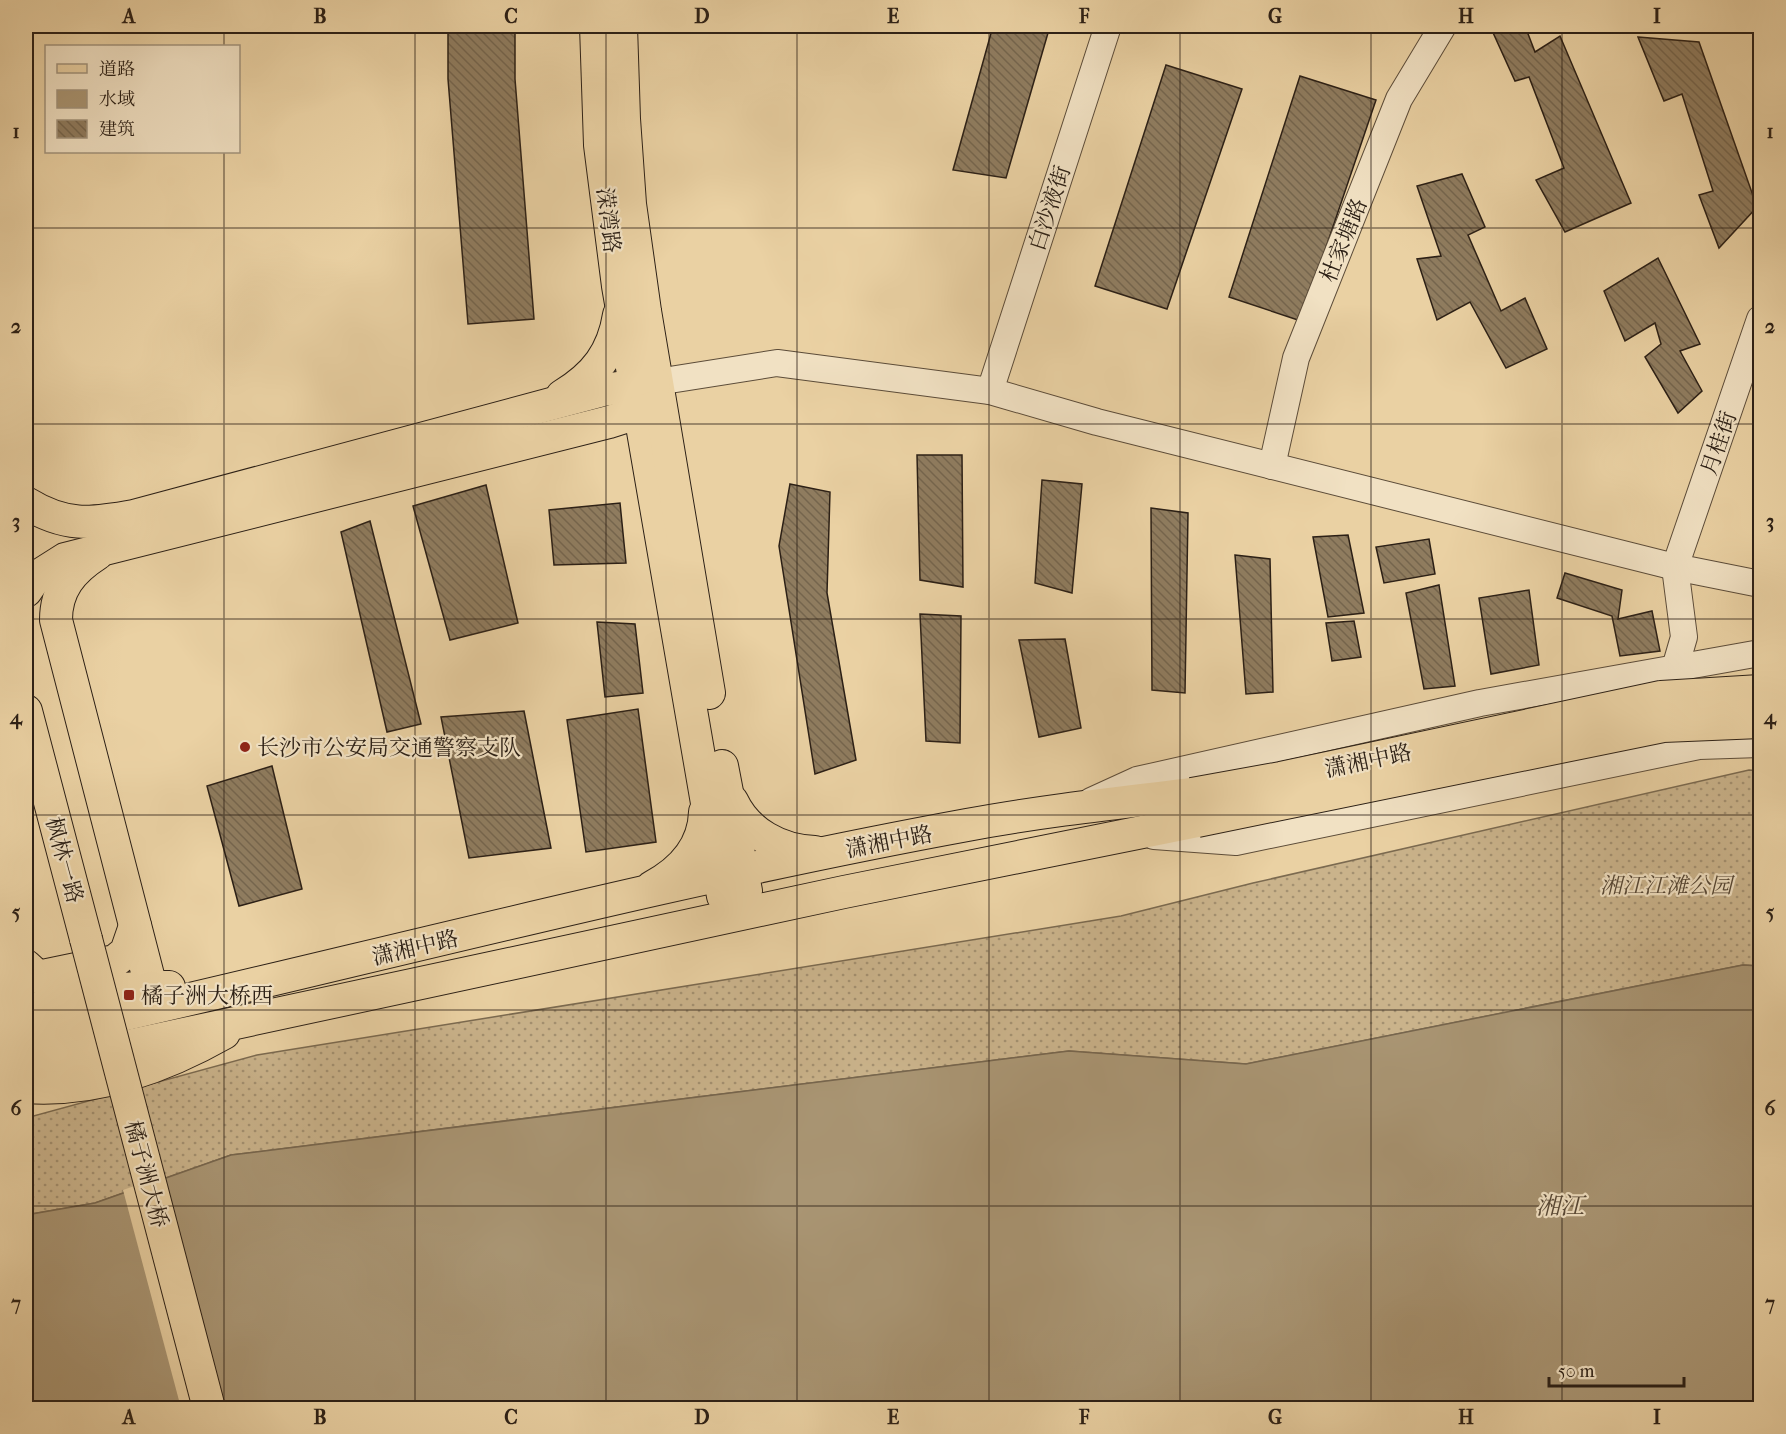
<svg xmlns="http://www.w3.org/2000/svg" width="1786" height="1434" font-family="'IM FELL French Canon','Noto Serif SC',serif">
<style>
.grass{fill:url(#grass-dots);stroke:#7b6a50;stroke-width:1.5}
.water{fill:#a99573;stroke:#77664e;stroke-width:1.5}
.pier{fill:#ead1a3}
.building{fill:url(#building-back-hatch);stroke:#2c2016;stroke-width:1.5}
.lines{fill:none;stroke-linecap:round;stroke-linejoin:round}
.minor-casing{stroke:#5c4c39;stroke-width:28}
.major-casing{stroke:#2c2016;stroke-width:34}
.minor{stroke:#f1e1c3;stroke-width:26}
.major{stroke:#ead1a3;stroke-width:32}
.major-bridge-casing{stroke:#2c2016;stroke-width:34;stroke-linecap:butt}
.major-bridge{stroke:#ead1a3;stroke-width:32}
.grid{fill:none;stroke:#2c2016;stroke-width:1.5;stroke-opacity:0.55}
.poi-dot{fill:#8f2418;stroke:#f1e1c3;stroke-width:2}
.labels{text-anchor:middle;stroke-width:4.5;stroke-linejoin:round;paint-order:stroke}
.street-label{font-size:22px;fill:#2c2016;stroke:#f1e1c3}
.poi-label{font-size:22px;fill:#2c2016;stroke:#f1e1c3;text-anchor:start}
.park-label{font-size:22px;font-style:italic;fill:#544533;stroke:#f1e1c3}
.water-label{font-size:24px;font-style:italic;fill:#584937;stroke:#f1e1c3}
.neatline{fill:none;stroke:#2c2016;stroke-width:2}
.grid-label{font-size:20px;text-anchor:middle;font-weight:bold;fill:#2c2016}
</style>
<defs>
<pattern id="grass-dots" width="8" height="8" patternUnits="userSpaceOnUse" patternTransform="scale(1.5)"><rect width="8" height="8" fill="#cab38b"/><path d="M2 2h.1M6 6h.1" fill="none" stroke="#a49171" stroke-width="1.8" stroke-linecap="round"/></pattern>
<pattern id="building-back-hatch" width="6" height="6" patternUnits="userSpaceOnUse" patternTransform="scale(1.5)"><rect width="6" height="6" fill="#8f7c5f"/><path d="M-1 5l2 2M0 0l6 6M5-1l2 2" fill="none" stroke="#75654d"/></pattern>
</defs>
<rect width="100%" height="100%" fill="#ead1a3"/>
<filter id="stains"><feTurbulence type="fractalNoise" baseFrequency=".00333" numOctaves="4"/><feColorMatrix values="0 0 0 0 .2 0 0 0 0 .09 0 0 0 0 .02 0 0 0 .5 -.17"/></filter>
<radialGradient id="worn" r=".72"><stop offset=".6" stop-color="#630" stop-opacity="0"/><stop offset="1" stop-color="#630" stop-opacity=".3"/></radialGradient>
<polygon class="grass" points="1749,770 1760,771 1760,966 1743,965 1246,1064 1069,1051 231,1155 95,1203 26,1215 26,1118 257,1055 1121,916 1253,883"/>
<polygon class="water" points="1743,965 1760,966 1760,1408 26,1408 26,1215 95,1203 231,1155 1069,1051 1246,1064"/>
<polygon class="pier" points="157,1178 216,1408 181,1408 123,1190"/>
<g class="building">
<polygon points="448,26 515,26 515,79 534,319 468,324 448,79"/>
<polygon points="993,26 1050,26 1006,178 953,170"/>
<polygon points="1490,26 1525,26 1535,52 1560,36 1631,203 1565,232 1536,180 1564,168 1529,77 1515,81"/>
<polygon points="1638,37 1699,42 1757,207 1719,248 1699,195 1713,191 1682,94 1664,101"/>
<polygon points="1166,65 1242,89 1167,309 1095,286"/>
<polygon points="1300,76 1376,100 1301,321 1229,297"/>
<polygon points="1462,174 1485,227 1468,235 1501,311 1525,298 1547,349 1506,368 1470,302 1437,320 1417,259 1441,256 1417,186"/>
<polygon points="1658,258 1700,344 1680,351 1702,391 1678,413 1645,357 1661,344 1655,323 1625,341 1604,291"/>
<polygon points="917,455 962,455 963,587 920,580"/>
<polygon points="1042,480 1082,484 1072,593 1035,583"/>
<polygon points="790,484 830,492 827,593 856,760 815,774 779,546"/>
<polygon points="486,485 518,623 450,640 413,506"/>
<polygon points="620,503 626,563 554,565 549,510"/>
<polygon points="1151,508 1188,513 1185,693 1152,690"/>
<polygon points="370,521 421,724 387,732 341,532"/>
<polygon points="1348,535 1364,613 1328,617 1313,537"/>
<polygon points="1429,539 1435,574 1384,583 1376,547"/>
<polygon points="1235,555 1270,559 1273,692 1246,694"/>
<polygon points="1565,573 1622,590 1618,619 1652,611 1660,651 1620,656 1612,616 1557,598"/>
<polygon points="1439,585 1455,686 1424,689 1406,593"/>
<polygon points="1529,590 1539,665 1491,674 1479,598"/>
<polygon points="920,614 961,616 960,743 926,741"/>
<polygon points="1354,621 1361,657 1332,661 1326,623"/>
<polygon points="597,622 635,624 643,693 605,697"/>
<polygon points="1065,639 1081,728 1039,737 1019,640"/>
<polygon points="638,709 656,842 586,852 567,720"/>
<polygon points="524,711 551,848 469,858 441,717"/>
<polygon points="272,766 302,889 239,906 207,786"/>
</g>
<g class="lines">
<g class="minor-casing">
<g id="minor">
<polyline points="657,382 777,363 990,391 1097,422 1675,567 1760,584"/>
<polyline points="990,391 1108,26"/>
<polyline points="1272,466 1296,358 1399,99 1443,26"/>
<polyline points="1680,683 1675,668 1684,637 1675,567 1760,319"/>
<polyline points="1091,801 1137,780 1480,703 1760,653"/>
<polyline points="1154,836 1236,842 1699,746 1760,744"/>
</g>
</g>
<g class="major-casing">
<g id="major">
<polyline points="596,26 600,145 618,286 723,896"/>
<polyline points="621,26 624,119 630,204 645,311 709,693"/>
<path d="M562,396C595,376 613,353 619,315"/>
<path d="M26,503C65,527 90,524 134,516L603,390L654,383"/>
<path d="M97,554C72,570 56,589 56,620L151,987"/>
<polyline points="26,591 35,578 65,559 609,422 659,406"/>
<polyline points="26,711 86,939"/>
<polyline points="722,766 746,891"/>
<path d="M732,801C747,833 780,851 815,852"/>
<path d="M652,887C682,871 704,847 705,812"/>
<polyline points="26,966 38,977 115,961 126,952 135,926"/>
<path d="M26,1012C72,995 120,986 169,987"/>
<path d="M26,1037C339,967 651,883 967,825C1042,811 1117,803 1192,794"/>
<polyline points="26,1068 844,892 1197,821"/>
<path d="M26,1087C96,1092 164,1067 224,1033"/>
</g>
</g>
<use href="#minor" class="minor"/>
<use href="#major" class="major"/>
<g class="major-bridge-casing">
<g id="major-bridge">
<polyline points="1192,794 1281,778 1661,697 1760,691"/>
<polyline points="1197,821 1663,726 1760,722"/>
<polyline points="86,939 209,1408"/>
</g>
</g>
<use href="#major-bridge" class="major-bridge"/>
</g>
<path class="grid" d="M224,26V46M415,26V1408M606,26V1408M797,26V1408M989,26V1408M1180,26V1408M1371,26V1408M1562,26V1408M224,152V1408M26,228H1760M26,424H1760M26,619H1760M26,815H1760M26,1010H1760M26,1206H1760"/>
<g class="poi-dot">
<circle cx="245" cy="747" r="6"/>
<rect x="123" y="989" width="12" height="12" rx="3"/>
</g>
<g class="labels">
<g class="street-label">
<text transform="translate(1049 208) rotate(-72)" y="8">白沙液街</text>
<text transform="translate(609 220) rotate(83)" y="8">溁湾路</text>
<text transform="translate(1343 240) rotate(-68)" y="8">杜家塘路</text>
<text transform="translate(1718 443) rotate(-71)" y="8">月桂街</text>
<text transform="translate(1368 760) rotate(-12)" y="8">潇湘中路</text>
<text transform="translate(889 841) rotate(-11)" y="8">潇湘中路</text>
<text transform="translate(65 860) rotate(75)" y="8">枫林一路</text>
<text transform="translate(415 947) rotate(-13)" y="8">潇湘中路</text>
<text transform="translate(147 1174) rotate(75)" y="8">橘子洲大桥</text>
</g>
<g class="poi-label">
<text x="257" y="755">长沙市公安局交通警察支队</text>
<text x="141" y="1003">橘子洲大桥西</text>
</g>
<g class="park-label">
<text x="1666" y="893">湘江江滩公园</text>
</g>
<g class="water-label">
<text x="1560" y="1214">湘江</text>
</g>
</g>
<rect width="1786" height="1434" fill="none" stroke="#ead1a3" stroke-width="66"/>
<rect x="45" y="45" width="195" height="108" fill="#f1e1c3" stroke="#a2947e" stroke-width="1.5"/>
<rect x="57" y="64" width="30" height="9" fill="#ead1a3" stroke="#a2947e" stroke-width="1.5"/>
<text x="99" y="75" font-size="18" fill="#2c2016">道路</text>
<rect x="57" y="90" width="30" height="18" fill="#a99573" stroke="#a2947e" stroke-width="1.5"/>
<text x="99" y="105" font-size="18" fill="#2c2016">水域</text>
<rect x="57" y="120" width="30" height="18" fill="url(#building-back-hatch)" stroke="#a2947e" stroke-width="1.5"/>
<text x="99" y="135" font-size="18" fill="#2c2016">建筑</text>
<path d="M1549 1377v9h135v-9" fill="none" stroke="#2c2016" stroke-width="3"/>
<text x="1558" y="1377" font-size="18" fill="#2c2016" stroke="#f1e1c3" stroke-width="4.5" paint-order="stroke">50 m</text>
<rect x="33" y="33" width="1720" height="1368" class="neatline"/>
<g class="grid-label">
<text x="129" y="23">A</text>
<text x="320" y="23">B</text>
<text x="511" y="23">C</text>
<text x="702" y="23">D</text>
<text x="893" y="23">E</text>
<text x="1084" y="23">F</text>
<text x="1275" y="23">G</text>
<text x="1466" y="23">H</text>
<text x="1657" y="23">I</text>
<text x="16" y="138">1</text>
<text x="1770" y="138">1</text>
<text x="16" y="333">2</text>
<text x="1770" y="333">2</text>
<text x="16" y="528">3</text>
<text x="1770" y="528">3</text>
<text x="16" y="724">4</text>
<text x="1770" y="724">4</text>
<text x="16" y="919">5</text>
<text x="1770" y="919">5</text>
<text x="16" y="1115">6</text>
<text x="1770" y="1115">6</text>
<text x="16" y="1310">7</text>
<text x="1770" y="1310">7</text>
<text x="129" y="1424">A</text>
<text x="320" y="1424">B</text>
<text x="511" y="1424">C</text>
<text x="702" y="1424">D</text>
<text x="893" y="1424">E</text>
<text x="1084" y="1424">F</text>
<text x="1275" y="1424">G</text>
<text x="1466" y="1424">H</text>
<text x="1657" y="1424">I</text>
</g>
<rect width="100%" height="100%" filter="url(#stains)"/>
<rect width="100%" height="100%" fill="url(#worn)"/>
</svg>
